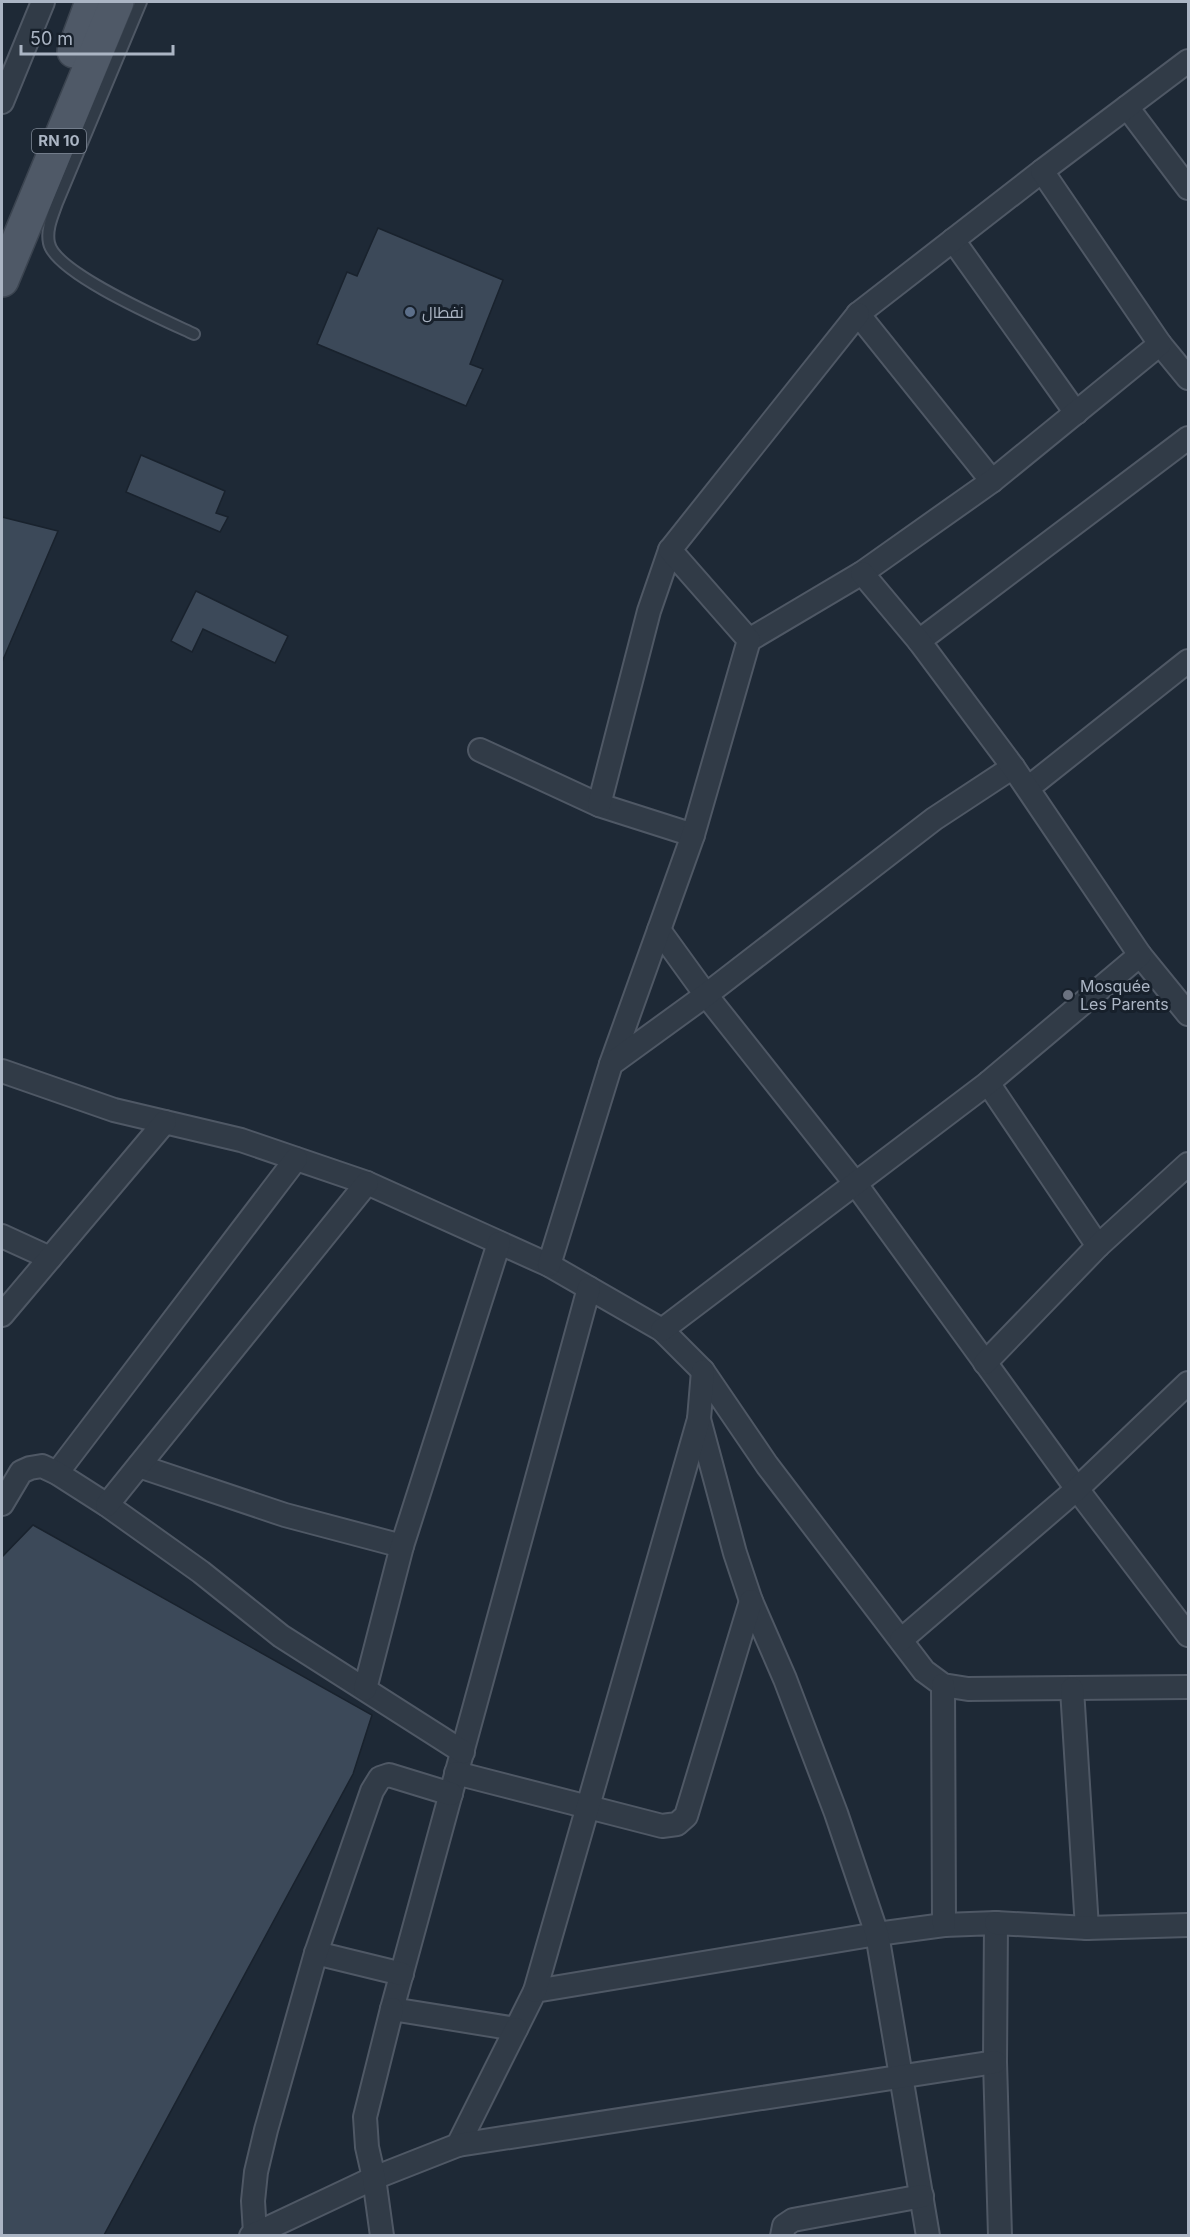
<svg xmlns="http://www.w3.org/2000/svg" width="1190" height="2237" font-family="Inter,Cairo,sans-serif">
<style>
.building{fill:#3c4959;stroke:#19222d;stroke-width:1.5}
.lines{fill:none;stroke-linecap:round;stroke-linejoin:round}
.lane-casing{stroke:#4f5865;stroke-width:14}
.street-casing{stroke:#4f5865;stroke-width:26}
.primary-casing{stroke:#3b4450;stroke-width:36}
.lane{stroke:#313b47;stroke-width:10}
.street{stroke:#313b47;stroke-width:22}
.primary{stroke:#4f5967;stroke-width:33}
.service-dot{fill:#5c6f8a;stroke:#17202b;stroke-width:2}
.worship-dot{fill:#6b7280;stroke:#17202b;stroke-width:2}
.labels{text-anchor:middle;stroke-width:6;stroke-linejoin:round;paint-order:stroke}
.shield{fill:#17202b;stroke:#7f8896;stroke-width:1.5}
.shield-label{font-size:15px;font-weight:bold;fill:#abb5c4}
.poi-label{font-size:16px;fill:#abb5c4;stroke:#17202b;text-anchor:start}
</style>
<rect width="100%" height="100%" fill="#1e2936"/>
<g class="building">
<polygon points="378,228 503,280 470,364 483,369 466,406 317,344 347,272 357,276"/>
<polygon points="141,455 225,491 216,513 228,517 220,532 126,492"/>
<polygon points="2,517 58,531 2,662"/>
<polygon points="196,591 288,636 275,663 203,629 192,652 171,641"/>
<polygon points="33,1525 372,1715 353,1774 104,2235 2,2235 2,1557"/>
</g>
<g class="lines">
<g class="lane-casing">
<path id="lane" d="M141,2L57,203C53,215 46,229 49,243C55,273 164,320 194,334"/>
</g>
<g class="street-casing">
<g id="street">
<polyline points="2,102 43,2"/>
<polyline points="1127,107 1188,188"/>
<polyline points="953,240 1076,413"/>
<polyline points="1160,344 1188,378"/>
<polyline points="992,481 858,314 1042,171"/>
<polyline points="749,640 862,573 992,481 1160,344 1042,171 1188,61"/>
<polyline points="919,641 1188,438"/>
<polyline points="480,750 599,805 693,835"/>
<polyline points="1028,788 1188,661"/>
<polyline points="599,805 649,611 670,550"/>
<polyline points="659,930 706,995 855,1183 1077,1489 1188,1635"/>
<polyline points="1140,955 1188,1014"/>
<polyline points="611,1064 693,835 749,640 670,550 858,314"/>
<polyline points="2,1071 114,1110 241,1140 367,1183 549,1265 662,1330 703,1371 767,1465 924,1671 943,1685 968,1689 1188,1687"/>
<polyline points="988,1083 1098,1246"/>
<polyline points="2,1236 50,1258"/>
<polyline points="549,1265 611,1064 706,995 934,819 1013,767"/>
<polyline points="589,1288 392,2009 516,2029 535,1991 877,1934 944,1925 996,1923 995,2062 1000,2236"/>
<polyline points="2,1315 165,1122"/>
<polyline points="662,1330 988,1083 1140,955 1013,767 919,641 862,573"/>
<polyline points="985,1363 1098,1246 1188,1164"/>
<polyline points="699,1419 735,1553 751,1601 785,1679 836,1813 877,1934 928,2236"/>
<polyline points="139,1466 285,1515 402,1546"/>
<polyline points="57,1473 296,1159"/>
<polyline points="2,1504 21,1472 30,1468 42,1466 57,1473 107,1505 201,1572 281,1636 463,1752"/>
<polyline points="107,1505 367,1183"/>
<polyline points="901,1640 1077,1489 1188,1383"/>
<polyline points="943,1685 944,1925"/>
<polyline points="365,1689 402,1546 499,1243"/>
<polyline points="1072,1689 1087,1928"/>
<polyline points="456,1773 662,1826 677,1824 686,1816 751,1601"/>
<polyline points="996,1923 1087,1928 1188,1925"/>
<polyline points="316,1953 402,1974"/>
<polyline points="535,1991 699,1419 703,1371"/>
<polyline points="458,2145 516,2029"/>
<polyline points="255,2233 253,2201 256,2172 266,2130 316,1953 372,1791 380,1778 389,1775 451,1794"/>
<polyline points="251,2236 374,2178 458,2145 995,2062"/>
<polyline points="382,2236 374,2178 367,2147 365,2117 392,2009"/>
<polyline points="782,2236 784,2226 793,2220 922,2196"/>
</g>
</g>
<g class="primary-casing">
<g id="primary">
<polyline points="74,51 92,2"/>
<polyline points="2,280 117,2"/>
</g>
</g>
<use href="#lane" class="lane"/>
<use href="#street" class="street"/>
<use href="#primary" class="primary"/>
</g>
<circle class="service-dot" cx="410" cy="312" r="6"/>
<circle class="worship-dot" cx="1068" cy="995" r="6"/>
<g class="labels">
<rect class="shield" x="32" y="129" width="54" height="24" rx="4.5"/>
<g class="shield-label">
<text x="59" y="146">RN 10</text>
</g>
<g class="poi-label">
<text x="422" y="318">نفطال</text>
<text x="1080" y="992">Mosquée<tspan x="1080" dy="18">Les Parents</tspan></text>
</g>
</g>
<rect width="1190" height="2237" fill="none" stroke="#abb5c4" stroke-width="6"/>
<path d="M21 45v9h152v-9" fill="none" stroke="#abb5c4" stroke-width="3"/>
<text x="30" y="45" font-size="18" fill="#abb5c4" stroke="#17202b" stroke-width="4.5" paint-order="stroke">50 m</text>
</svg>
